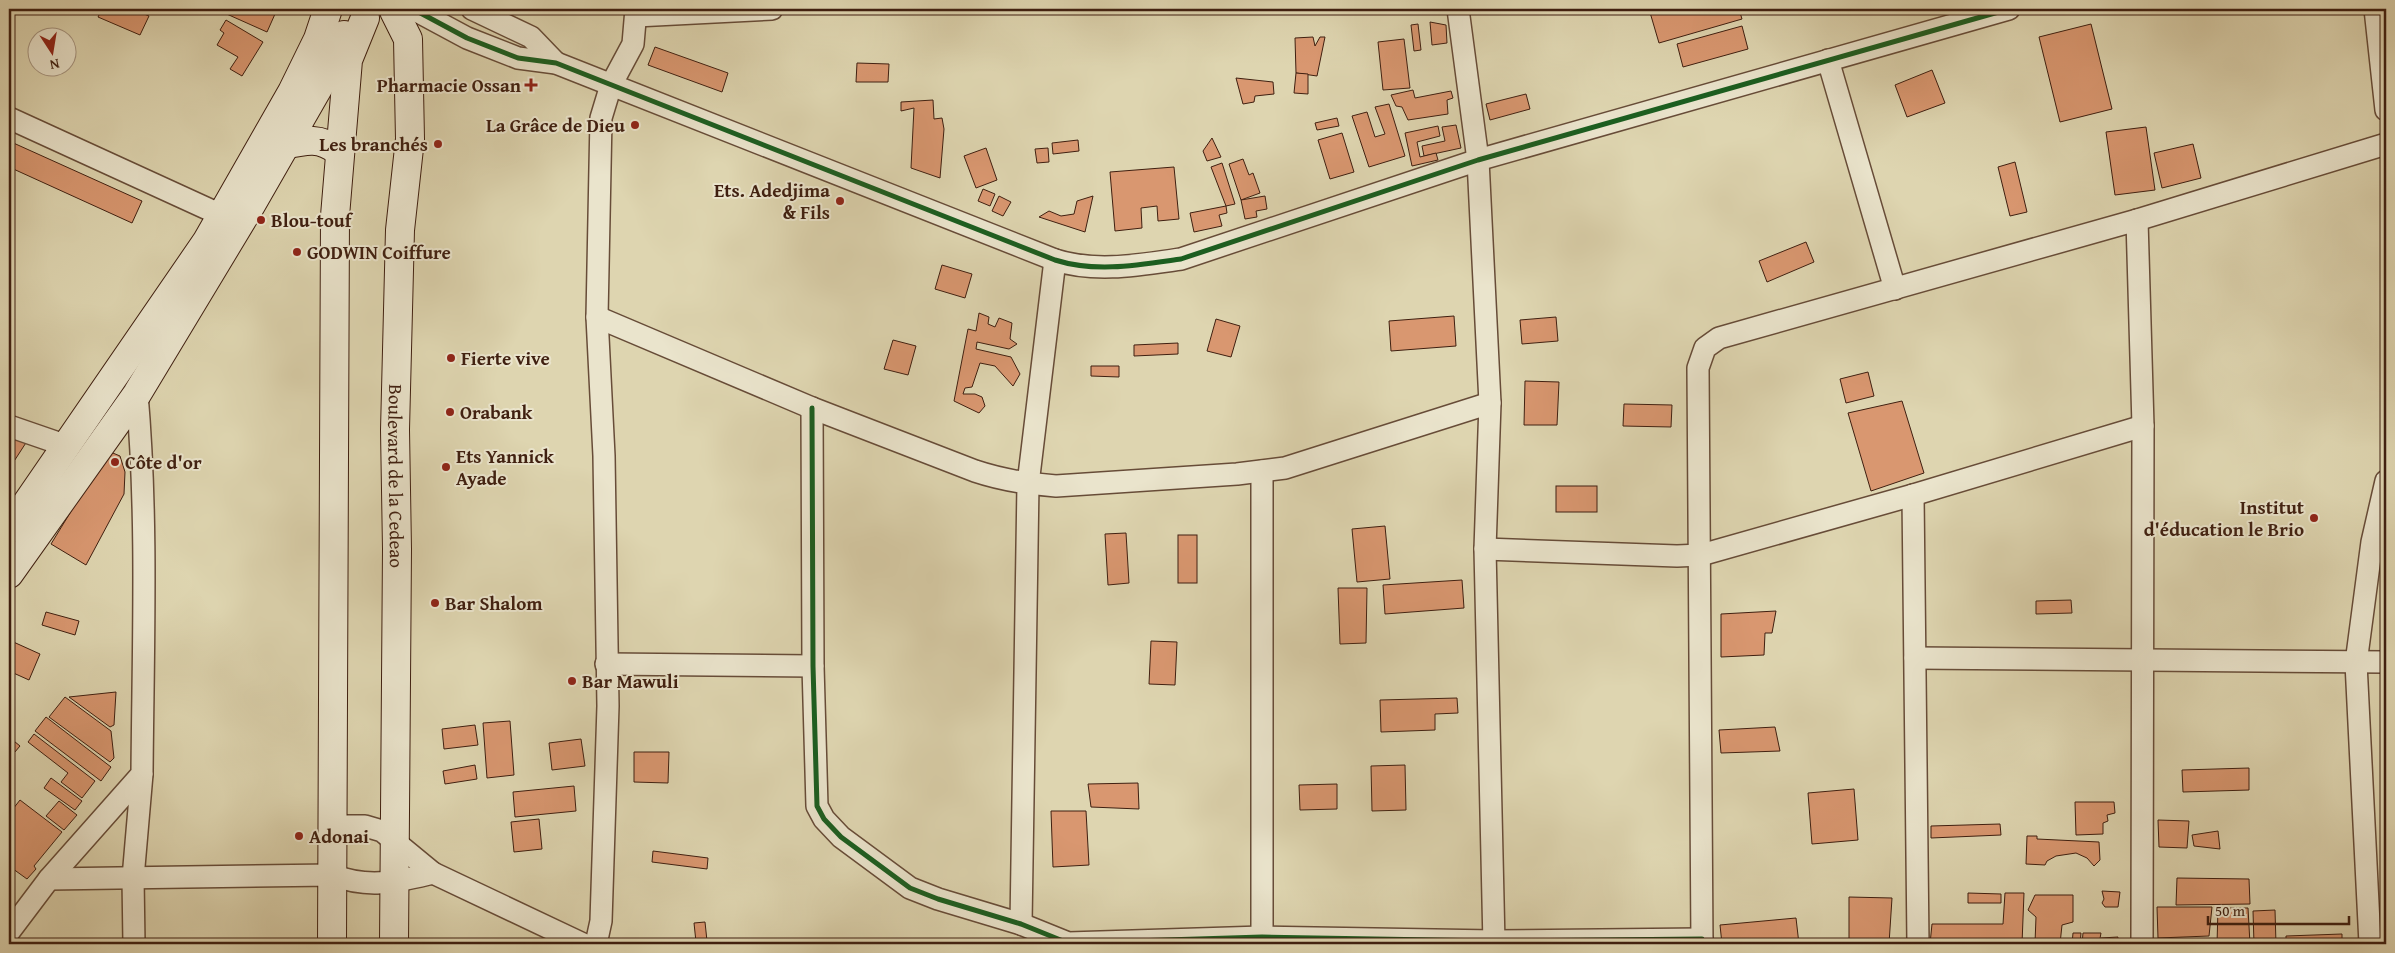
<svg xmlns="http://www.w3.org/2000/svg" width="2395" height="953" font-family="'Gentium Book Plus',serif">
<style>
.building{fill:#d99770;stroke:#3f1f10}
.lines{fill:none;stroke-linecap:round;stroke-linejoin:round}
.minor-casing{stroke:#674c38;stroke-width:24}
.secondary-casing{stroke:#3f1f10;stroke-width:30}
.minor{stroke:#eae4cc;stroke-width:21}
.secondary{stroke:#eae4cc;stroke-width:28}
.cycleway-casing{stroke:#eae4cc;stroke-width:8}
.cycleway{stroke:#1b5e20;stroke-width:5}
.poi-dot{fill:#8f2418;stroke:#eae4cc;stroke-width:2}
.labels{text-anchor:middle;stroke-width:4;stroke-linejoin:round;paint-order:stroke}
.poi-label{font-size:19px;font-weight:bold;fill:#3f1f10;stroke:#eae4cc;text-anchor:start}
.street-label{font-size:19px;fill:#3f1f10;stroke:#eae4cc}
</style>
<rect width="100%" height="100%" fill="#ded5b0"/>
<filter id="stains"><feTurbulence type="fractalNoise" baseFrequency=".004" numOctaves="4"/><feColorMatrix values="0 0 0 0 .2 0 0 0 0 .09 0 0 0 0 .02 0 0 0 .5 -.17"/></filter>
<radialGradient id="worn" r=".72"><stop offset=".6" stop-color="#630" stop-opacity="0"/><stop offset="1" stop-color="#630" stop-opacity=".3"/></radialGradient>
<g class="building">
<polygon points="102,9 132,9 149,16 140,35 98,17"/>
<polygon points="141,9 153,9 151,13"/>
<polygon points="221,9 262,9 275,14 267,32 220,11"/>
<polygon points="1649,9 1739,9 1742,19 1659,43"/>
<polygon points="226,20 263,42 242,76 230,69 238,57 217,45 224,33 220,30"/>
<polygon points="1430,22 1446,25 1447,43 1432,45"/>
<polygon points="1418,24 1421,50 1414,51 1411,25"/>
<polygon points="2091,24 2112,109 2060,122 2039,37"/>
<polygon points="1742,26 1748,49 1683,67 1677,44"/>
<polygon points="1313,37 1315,46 1320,37 1325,37 1317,76 1296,73 1295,38"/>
<polygon points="1404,39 1410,88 1383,90 1378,42"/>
<polygon points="655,47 728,73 722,92 648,65"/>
<polygon points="857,63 889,64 888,82 856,82"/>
<polygon points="1932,70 1945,103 1907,117 1895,85"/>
<polygon points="1296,73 1308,74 1308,94 1294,93"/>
<polygon points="1236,78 1273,82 1274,94 1255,96 1254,102 1243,104"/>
<polygon points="1413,90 1415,98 1451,91 1453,98 1447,100 1448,114 1408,120 1402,107 1396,106 1391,95"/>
<polygon points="1526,94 1530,109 1490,120 1486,104"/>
<polygon points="933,100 934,119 942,118 944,129 940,178 911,168 914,108 901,111 901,102"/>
<polygon points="1389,104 1405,156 1369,167 1352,116 1367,112 1375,137 1385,134 1375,107"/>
<polygon points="1337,118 1339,126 1317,130 1315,123"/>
<polygon points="1456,125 1461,148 1424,156 1422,146 1445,141 1442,127"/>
<polygon points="1438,126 1440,136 1417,142 1420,157 1436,153 1438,160 1412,166 1405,133"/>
<polygon points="2146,127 2155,190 2115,195 2106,132"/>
<polygon points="1342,133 1354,172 1330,179 1318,140"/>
<polygon points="1212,138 1221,157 1207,161 1203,151"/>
<polygon points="1078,140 1079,151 1053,154 1052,143"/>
<polygon points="9,141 142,201 132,223 9,167"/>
<polygon points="2193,144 2201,178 2162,188 2154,153"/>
<polygon points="986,148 997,180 976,188 964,156"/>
<polygon points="1048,148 1049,162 1037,163 1035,149"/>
<polygon points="1243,159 1249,175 1253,173 1260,193 1241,200 1229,164"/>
<polygon points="2015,162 2027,212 2010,216 1998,167"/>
<polygon points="1222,163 1235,204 1226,206 1211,167"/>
<polygon points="1174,167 1179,219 1158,221 1157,206 1141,208 1142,228 1115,231 1110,172"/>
<polygon points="983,189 995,194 990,206 978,201"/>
<polygon points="999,196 1011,202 1003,216 992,211"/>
<polygon points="1093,196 1085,232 1039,217 1049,211 1061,216 1074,214 1077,201"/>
<polygon points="1265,196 1267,209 1256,211 1257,217 1245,219 1241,200"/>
<polygon points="1226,206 1227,213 1219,215 1222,226 1194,232 1190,213"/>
<polygon points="1806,242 1814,262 1767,282 1759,261"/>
<polygon points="942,265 972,274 965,298 935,289"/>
<polygon points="979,313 989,317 988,324 995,327 999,318 1012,323 1010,339 1017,344 1009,349 977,342 976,349 1011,357 1020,374 1013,386 995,366 980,363 972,387 965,388 963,394 975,394 982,397 985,406 979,413 954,401 968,329 976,331"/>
<polygon points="1454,316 1456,346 1391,351 1389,321"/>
<polygon points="1556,317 1558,341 1522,344 1520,320"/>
<polygon points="1216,319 1240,326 1231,357 1207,351"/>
<polygon points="893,340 916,346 908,375 884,369"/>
<polygon points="1178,343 1178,354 1134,356 1134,345"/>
<polygon points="1091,366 1119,366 1119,377 1091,376"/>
<polygon points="1868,372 1874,396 1846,403 1840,379"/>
<polygon points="1525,381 1559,382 1557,425 1524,425"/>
<polygon points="1902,401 1924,473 1871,491 1848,413"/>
<polygon points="1624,404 1672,405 1671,427 1623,426"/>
<polygon points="30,434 31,435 9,469 9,442"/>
<polygon points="108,451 120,456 125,472 124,494 86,565 51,544"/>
<rect x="1556" y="486" width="41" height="26"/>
<polygon points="1385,526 1390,579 1357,582 1352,529"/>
<polygon points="1126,533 1129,583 1108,585 1105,534"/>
<rect x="1178" y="535" width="19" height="48"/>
<polygon points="1462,580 1464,608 1385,614 1383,585"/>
<polygon points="1338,588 1367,588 1366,643 1340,644"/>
<polygon points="2071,600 2072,613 2036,614 2036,601"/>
<polygon points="1776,611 1772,633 1765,633 1764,655 1721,657 1721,614"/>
<polygon points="46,612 79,621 75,635 42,625"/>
<polygon points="9,640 40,654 29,680 9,671"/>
<polygon points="1151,641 1177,642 1175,685 1149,684"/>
<polygon points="116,692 114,725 110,727 69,697"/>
<polygon points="65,697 111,731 114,758 110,762 49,717"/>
<polygon points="1457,698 1458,713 1435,714 1435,730 1381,732 1380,700"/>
<polygon points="46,717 111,767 101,781 35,731"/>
<polygon points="510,721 514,775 487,778 483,723"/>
<polygon points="475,725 478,745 444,749 442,729"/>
<polygon points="1775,727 1780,751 1721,753 1719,730"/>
<polygon points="34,734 95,781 82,798 61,782 68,773 28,742"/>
<polygon points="9,737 20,746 9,759"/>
<polygon points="581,739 585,766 552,770 549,743"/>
<polygon points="634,752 669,752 668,783 634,782"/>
<polygon points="475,765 477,779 445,784 443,771"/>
<polygon points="1405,765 1406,810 1372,811 1371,766"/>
<polygon points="2249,768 2249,790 2183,792 2182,770"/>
<polygon points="51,778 82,801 75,810 44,788"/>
<polygon points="1138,783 1139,809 1091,807 1088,784"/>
<polygon points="1337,784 1337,809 1300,810 1299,785"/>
<polygon points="574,786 576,811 515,817 513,792"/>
<polygon points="1854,789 1858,840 1812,844 1808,793"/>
<polygon points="20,800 62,832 34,866 36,869 27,879 9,866 9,814"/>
<polygon points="59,801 77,815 64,830 46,816"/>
<polygon points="2075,802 2114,802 2115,813 2107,815 2108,821 2103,823 2103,834 2076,835"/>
<polygon points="1051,811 1086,811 1089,865 1053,867"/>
<polygon points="539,819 542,849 514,852 511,822"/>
<polygon points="2158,820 2189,821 2187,848 2159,847"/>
<polygon points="2000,824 2001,835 1931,838 1931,826"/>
<polygon points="2218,831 2220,849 2194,846 2192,835"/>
<polygon points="2027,836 2037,836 2037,839 2099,842 2100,860 2094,866 2087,858 2076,853 2056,856 2047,861 2045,865 2026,864"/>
<polygon points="653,851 708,858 707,869 652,862"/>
<polygon points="2177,878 2249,879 2250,904 2176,905"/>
<polygon points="2102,891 2120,892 2118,907 2105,907 2102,903 2104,899"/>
<polygon points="1968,893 2001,894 2001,903 1968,903"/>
<polygon points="2005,893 2024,893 2022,944 1930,944 1932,924 2003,924"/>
<polygon points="2035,895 2073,895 2073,922 2062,925 2060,944 2035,943 2036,917 2028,910"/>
<polygon points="1849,897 1892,898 1889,944 1849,944"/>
<polygon points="2157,907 2212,907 2209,936 2158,938"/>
<polygon points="2218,908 2248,908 2250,944 2217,944"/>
<polygon points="2275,910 2276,944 2254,944 2253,911"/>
<polygon points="1796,918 1799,944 1722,944 1720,925"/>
<polygon points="705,922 707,941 696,942 694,923"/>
<polygon points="2073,933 2081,933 2080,944 2072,944"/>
<polygon points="2083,933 2101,933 2099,944 2082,944"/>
<polygon points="2342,934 2342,943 2286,944 2286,936"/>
<polygon points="2118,937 2117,944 2100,944 2101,938"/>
</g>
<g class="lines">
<g class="minor-casing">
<g id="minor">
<path d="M413,9L467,38L518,58L556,63L1055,260C1096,273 1139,265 1181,259L1478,160L2009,9"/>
<polyline points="472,9 531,37 556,63"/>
<polyline points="1458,9 1478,160 1490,403 1485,549 1494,944"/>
<polyline points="2375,9 2386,110"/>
<polyline points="636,16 772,9"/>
<polyline points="1828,60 1895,289"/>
<polyline points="9,118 221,215"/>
<polyline points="2137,220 2143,426 2142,944"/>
<path d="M597,317L812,408L975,471C1002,480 1027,484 1056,486L1237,474L1285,468L1490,403"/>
<polyline points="812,408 813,666 817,806 824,819 841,837 910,888 938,899 1021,924 1068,943 1262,937 1494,941 1702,939"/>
<polyline points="9,426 67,446"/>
<polyline points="1262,471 1262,944"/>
<polyline points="1913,495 1918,944"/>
<polyline points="1485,549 1677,556 1701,555 1913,495 2143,426"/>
<polyline points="1915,658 2386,662"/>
<polyline points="606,664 813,666"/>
<polyline points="332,826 365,826 382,831 433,873 583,944"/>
<path d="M49,879L332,875C370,889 395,882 433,873"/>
<polyline points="1021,924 1028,484 1055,260"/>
<path d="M9,932L49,879L142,774C143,647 148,520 137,394"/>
<polyline points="134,944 133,878 142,774"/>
<polyline points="596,944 601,921 608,706 604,456 597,317 601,118 611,85 633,44 636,9"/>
<polyline points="1702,944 1698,368 1705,348 1719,338 2137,220 2386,144"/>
<polyline points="2370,944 2356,663 2372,542 2386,481"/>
</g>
</g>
<g class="secondary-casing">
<g id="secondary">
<path id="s1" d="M394,11L408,39L410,139L400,230L395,430L397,549L394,944"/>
<path d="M285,145C307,140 320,137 338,151L339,155"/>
<polyline points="9,529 207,241 292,92 318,39 328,9"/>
<polyline points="9,574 137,394 251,205 325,76 344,35"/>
<polyline points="332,944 335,216 348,60 365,18"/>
</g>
</g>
<use href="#minor" class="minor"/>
<use href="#secondary" class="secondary"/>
<g class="cycleway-casing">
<g id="cycleway">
<path d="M413,9L467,38L518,58L556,63L1055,260C1096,273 1139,265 1181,259L1478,160L2009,9"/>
<polyline points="812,408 813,666 817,806 824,819 841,837 910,888 938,899 1021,924 1068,943 1262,937 1494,941 1702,939"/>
</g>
</g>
<use href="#cycleway" class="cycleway"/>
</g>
<g class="poi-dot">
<path d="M528.5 77.5h5v5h5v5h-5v5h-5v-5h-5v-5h5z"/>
<circle cx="635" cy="125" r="5"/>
<circle cx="438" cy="144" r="5"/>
<circle cx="840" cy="201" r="5"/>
<circle cx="261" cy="220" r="5"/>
<circle cx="297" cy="252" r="5"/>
<circle cx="451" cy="358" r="5"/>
<circle cx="450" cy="412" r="5"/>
<circle cx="115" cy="462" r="5"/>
<circle cx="446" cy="467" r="5"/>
<circle cx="2314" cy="518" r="5"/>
<circle cx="435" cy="603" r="5"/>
<circle cx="572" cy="681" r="5"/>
<circle cx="299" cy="836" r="5"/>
</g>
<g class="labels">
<g class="poi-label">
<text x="521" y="92" text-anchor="end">Pharmacie Ossan</text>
<text x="625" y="132" text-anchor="end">La Grâce de Dieu</text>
<text x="428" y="151" text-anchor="end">Les branchés</text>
<text x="830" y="197" text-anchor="end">Ets. Adedjima<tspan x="830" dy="22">&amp; Fils</tspan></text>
<text x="271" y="227">Blou-touf</text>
<text x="307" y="259">GODWIN Coiffure</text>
<text x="461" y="365">Fierte vive</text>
<text x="460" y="419">Orabank</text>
<text x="456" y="463">Ets Yannick<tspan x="456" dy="22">Ayade</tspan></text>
<text x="125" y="469">Côte d'or</text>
<text x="2304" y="514" text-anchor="end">Institut<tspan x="2304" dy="22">d'éducation le Brio</tspan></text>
<text x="445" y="610">Bar Shalom</text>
<text x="582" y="688">Bar Mawuli</text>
<text x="309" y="843">Adonai</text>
</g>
<g class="street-label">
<text dy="7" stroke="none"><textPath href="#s1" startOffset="469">Boulevard de la Cedeao</textPath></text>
</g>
</g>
<rect width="2395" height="953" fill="none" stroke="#ded5b0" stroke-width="30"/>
<rect x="10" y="10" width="2375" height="933" fill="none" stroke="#3f1f10" stroke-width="2.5"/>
<rect x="15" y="15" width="2365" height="923" fill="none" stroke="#3f1f10"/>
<g transform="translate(52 52) rotate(168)"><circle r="24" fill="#eae4cc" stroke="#a69581"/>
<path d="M0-4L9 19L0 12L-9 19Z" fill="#8f2418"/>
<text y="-8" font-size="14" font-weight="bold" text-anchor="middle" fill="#3f1f10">N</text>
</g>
<path d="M2208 916v8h141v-8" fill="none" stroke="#3f1f10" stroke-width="2.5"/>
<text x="2215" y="916" font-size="15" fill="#3f1f10" stroke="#eae4cc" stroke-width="4" paint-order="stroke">50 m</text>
<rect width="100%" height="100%" filter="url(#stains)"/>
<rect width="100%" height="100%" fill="url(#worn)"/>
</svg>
